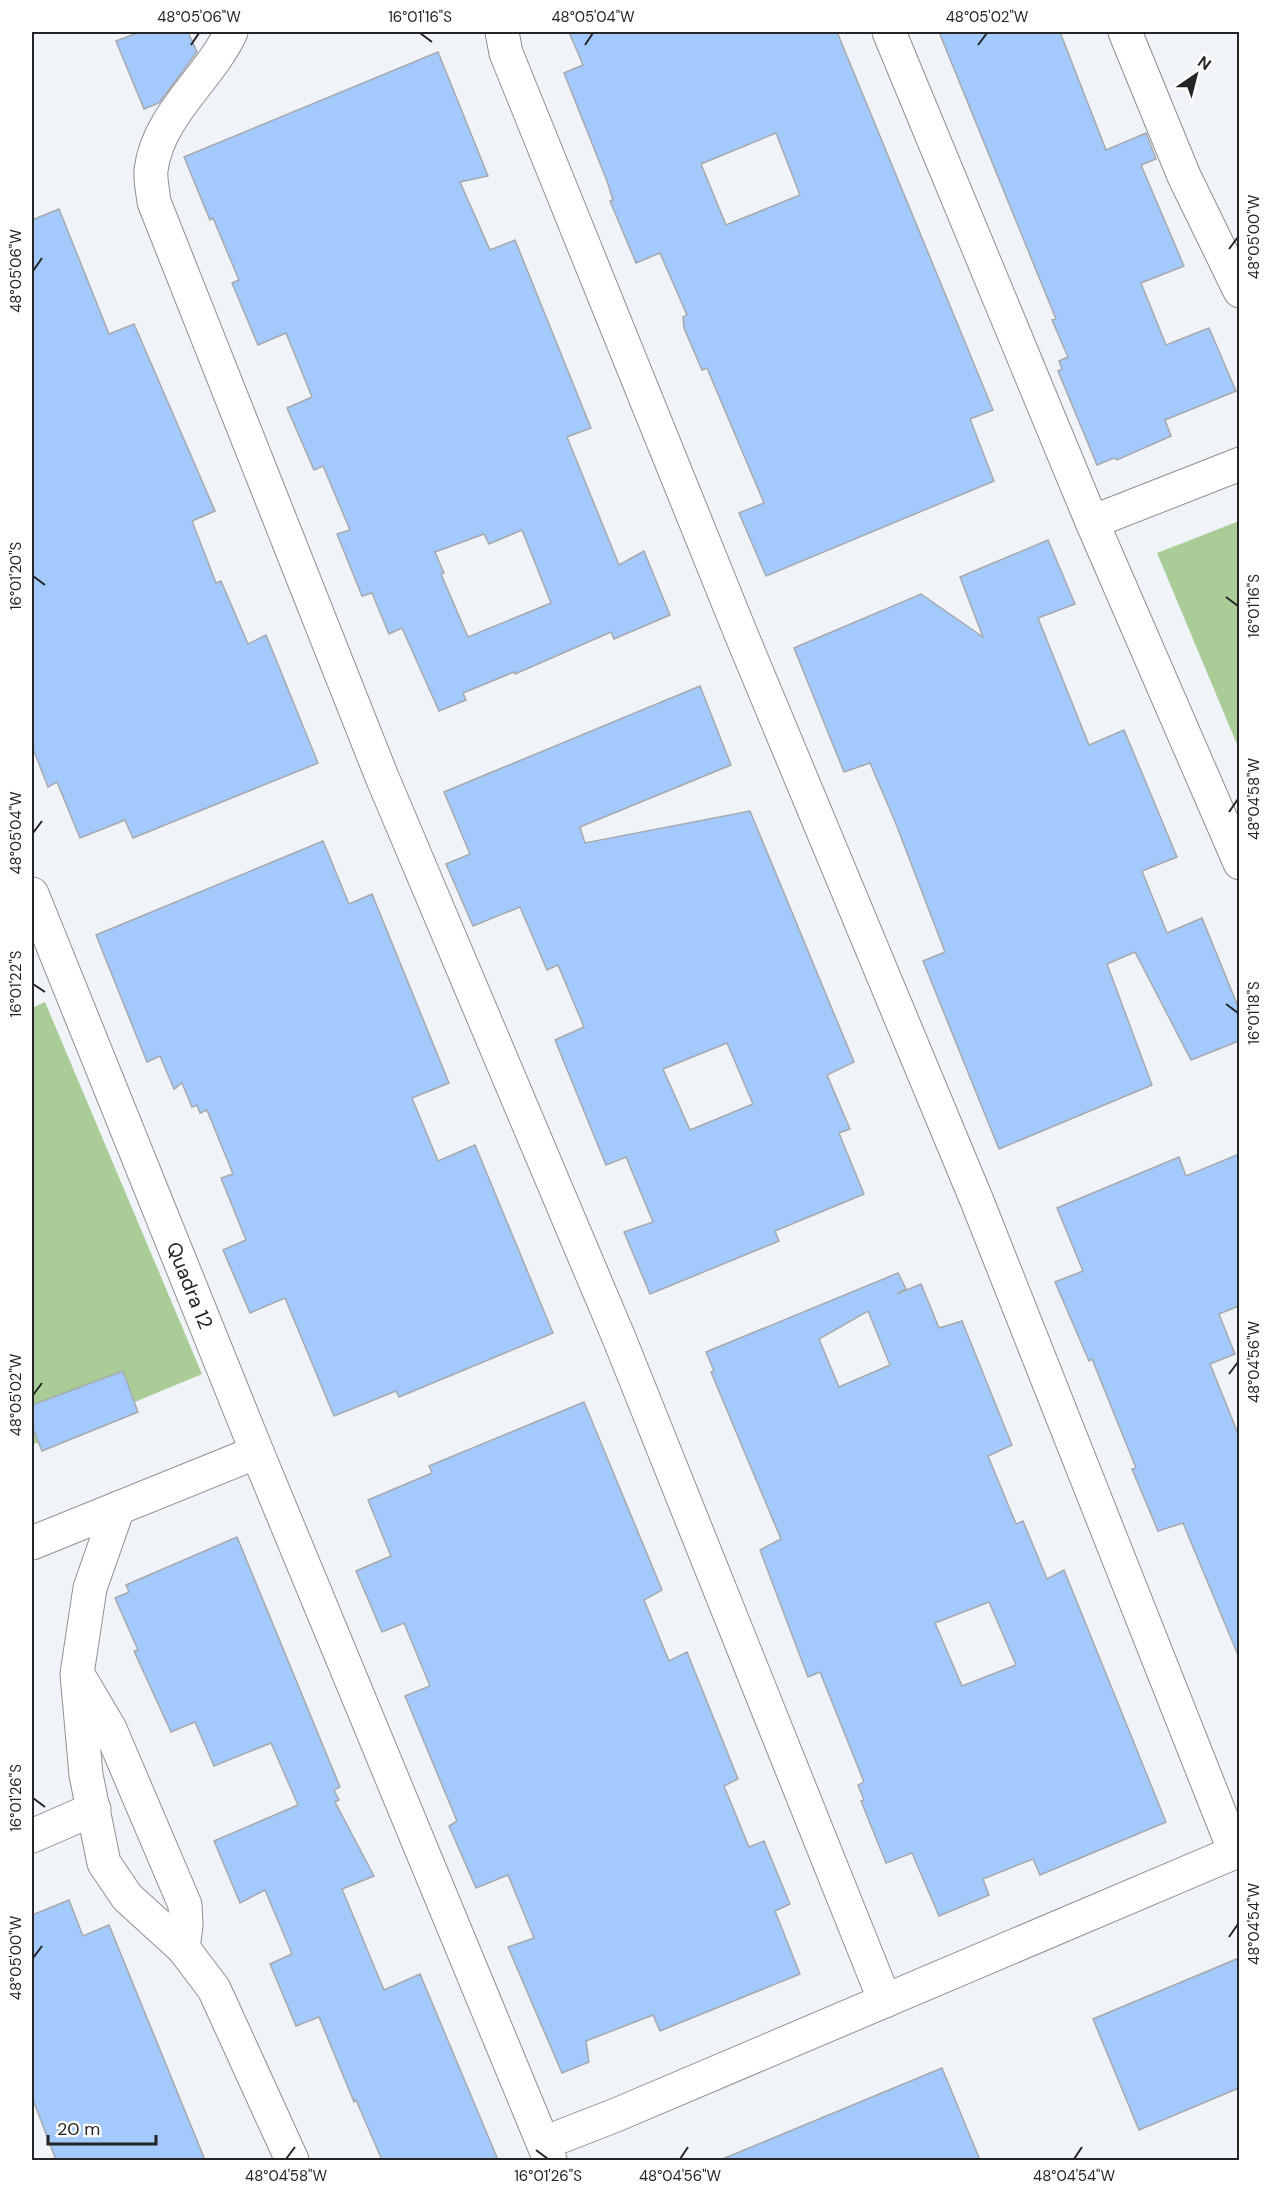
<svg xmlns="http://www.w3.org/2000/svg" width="1271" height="2192" font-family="'DM Sans',sans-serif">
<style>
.green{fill:#aacd97}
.building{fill:#a3c9fd;stroke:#a6a9ae;stroke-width:1.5;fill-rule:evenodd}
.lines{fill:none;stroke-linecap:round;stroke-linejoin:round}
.minor-casing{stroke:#8d9094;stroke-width:35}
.tertiary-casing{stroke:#8d9094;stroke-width:35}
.minor{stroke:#fff;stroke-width:33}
.tertiary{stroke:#fff;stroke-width:33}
.ticks{fill:none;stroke:#242527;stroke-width:2}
.labels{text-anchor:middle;stroke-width:4.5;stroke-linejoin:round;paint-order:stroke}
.street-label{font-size:20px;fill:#242527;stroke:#fff}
.neatline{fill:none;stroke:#242527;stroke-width:2}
.ticks-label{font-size:15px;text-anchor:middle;fill:#242527}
</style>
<rect width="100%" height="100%" fill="#f0f3f8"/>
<g class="green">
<polygon points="1239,521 1239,749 1157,553"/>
<polygon points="45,1002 202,1374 32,1445 32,1008"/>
</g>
<g class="building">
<polygon points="140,32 188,32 197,52 159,103 144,109 116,41"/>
<path d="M569,32H837L993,410L970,419L994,481L766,576L739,513L764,503L707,368L702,370L684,328L683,317L687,315L660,253L636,263L610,201L613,200L607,181L564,73L583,65ZM776,133L800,195L726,225L701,164Z"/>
<polygon points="939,32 1060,32 1106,150 1146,133 1156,159 1141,165 1184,266 1141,283 1166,345 1209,328 1236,391 1165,420 1171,436 1117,460 1114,458 1097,465 1058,371 1062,369 1059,361 1068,357 1052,320 1056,319"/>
<path d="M438,52L488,176L460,182L490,250L515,240L591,428L567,437L619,565L644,551L670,615L614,639L611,632L515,674L514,672L463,693L466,700L439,711L402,628L389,634L372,593L362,596L337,534L350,530L323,466L314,470L287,408L312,397L286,333L258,345L232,283L239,280L213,218L210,220L184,157ZM522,530L551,603L468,637L441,574L444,573L435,552L484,534L489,544Z"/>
<polygon points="59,209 109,334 134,324 215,511 192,521 216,583 221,581 248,644 266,635 318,763 133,838 125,820 80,838 57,782 48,787 32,746 32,220"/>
<polygon points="1048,540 1075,604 1038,618 1089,745 1124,730 1177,857 1142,871 1167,933 1202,918 1239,1009 1239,1041 1191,1060 1135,952 1107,964 1152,1085 999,1149 923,961 945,952 896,824 870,763 844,772 794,648 921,594 983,637 960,577"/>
<path d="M700,686L731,765L580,827L585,843L750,811L854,1062L827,1075L850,1129L839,1133L864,1194L775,1231L779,1241L650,1294L624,1232L653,1222L626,1157L606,1165L555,1040L584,1027L558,965L547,970L520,907L473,926L446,864L470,854L444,792ZM727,1043L753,1104L690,1130L663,1069Z"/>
<polygon points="323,841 349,904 372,894 449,1083 412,1098 438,1161 475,1145 553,1333 399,1397 396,1391 334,1416 285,1298 250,1313 223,1250 246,1240 221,1178 233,1174 207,1110 200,1113 197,1105 192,1107 182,1083 174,1089 160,1056 147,1062 96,935"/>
<polygon points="1239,1154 1239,1306 1219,1314 1235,1354 1210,1364 1239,1436 1238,1655 1183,1523 1158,1531 1132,1469 1136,1468 1092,1359 1089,1361 1055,1282 1083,1271 1057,1208 1179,1157 1186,1176"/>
<path d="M898,1273L906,1289L897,1294L921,1284L939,1328L962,1321L1012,1445L988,1456L1016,1524L1023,1521L1047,1579L1064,1570L1166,1822L1040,1875L1033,1859L983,1879L989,1895L939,1916L912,1853L886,1863L861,1801L864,1800L858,1785L864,1782L820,1672L808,1677L760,1550L781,1539L711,1372L714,1371L706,1352ZM868,1311L890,1365L839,1387L819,1339ZM989,1602L1016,1665L962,1686L935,1623Z"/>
<polygon points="123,1371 138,1412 42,1451 32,1426 32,1405"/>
<polygon points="584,1402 662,1590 644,1600 669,1661 687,1652 738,1779 724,1786 749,1847 764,1841 790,1904 775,1911 800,1974 660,2031 653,2015 586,2041 589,2062 562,2073 508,1947 534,1938 508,1875 476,1888 449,1826 457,1821 405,1696 430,1686 404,1623 382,1632 356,1571 391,1556 368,1500 432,1473 429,1466"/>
<polygon points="237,1537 340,1787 334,1790 339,1800 335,1802 374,1876 342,1889 384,1990 420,1974 498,2160 382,2160 356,2100 354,2102 319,2017 296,2026 270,1964 292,1954 265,1890 240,1903 214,1841 298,1805 271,1743 214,1766 195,1722 171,1732 134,1651 138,1650 115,1598 129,1592 126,1585"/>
<polygon points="69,1900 83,1936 109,1925 205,2160 56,2160 32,2097 32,1915"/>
<polygon points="1239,1958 1239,2088 1139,2130 1093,2019"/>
<polygon points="942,2068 980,2160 720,2160"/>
</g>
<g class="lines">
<g class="minor-casing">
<g id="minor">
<path d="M231,32C209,79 158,115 151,170C150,180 153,192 154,202L382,777L619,1338L885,2001"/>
<polyline points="502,32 506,53 741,634 977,1201 1235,1852"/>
<polyline points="1125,32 1184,176 1240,291"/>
<polyline points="1092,522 1240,464"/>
<path id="s1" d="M32,894L257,1452L550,2160"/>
<polyline points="118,1508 90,1588 77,1674 86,1775 104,1863 127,1897 183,1948 214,1989 292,2160"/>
<polyline points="32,1543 257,1452"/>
<polyline points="81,1680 110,1729 185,1905 186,1925 183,1948"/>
<polyline points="32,1836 94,1809"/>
<polyline points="544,2143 616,2115 1240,1850"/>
</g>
</g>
<g class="tertiary-casing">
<polyline id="tertiary" points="889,32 1092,522 1240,863"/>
</g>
<use href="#minor" class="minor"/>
<use href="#tertiary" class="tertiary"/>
</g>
<path class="ticks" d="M420,33L432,42M191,45L199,33M585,45L593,33M978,45L987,33M1229,249L1238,237M33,271L42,258M33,576L45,585M1226,597L1238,606M1229,812L1238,799M33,833L42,821M33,984L45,992M1226,1004L1238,1013M1229,1374L1238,1362M33,1395L42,1383M33,1798L45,1807M1229,1937L1238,1924M33,1958L42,1946M536,2150L548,2159M286,2159L295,2147M680,2159L688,2147M1074,2159L1082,2147"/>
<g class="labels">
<g class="street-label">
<text dy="7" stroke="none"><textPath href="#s1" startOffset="422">Quadra 12</textPath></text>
</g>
</g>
<rect width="1271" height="2192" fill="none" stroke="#ffffff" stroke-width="66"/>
<g transform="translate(1196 75) rotate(35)" stroke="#ffffff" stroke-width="4.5" paint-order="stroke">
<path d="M0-4.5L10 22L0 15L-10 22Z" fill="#242527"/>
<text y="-9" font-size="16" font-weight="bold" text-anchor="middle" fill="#242527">N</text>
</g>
<path d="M48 2135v9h108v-9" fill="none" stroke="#242527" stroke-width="3"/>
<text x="57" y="2135" font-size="18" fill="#242527" stroke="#ffffff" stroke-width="4.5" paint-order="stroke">20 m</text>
<rect x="33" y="33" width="1205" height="2126" class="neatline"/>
<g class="ticks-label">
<text x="199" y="22">48°05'06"W</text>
<text x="420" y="22">16°01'16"S</text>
<text x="593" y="22">48°05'04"W</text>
<text x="987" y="22">48°05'02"W</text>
<text transform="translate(1254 237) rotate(-90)" y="5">48°05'00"W</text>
<text transform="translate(16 271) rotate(-90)" y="5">48°05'06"W</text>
<text transform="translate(16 576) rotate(-90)" y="5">16°01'20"S</text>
<text transform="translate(1254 606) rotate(-90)" y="5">16°01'16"S</text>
<text transform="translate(1254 799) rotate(-90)" y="5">48°04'58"W</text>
<text transform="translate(16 833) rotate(-90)" y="5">48°05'04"W</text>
<text transform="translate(16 984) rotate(-90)" y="5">16°01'22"S</text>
<text transform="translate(1254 1013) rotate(-90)" y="5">16°01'18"S</text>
<text transform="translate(1254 1362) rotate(-90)" y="5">48°04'56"W</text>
<text transform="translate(16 1395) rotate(-90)" y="5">48°05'02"W</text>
<text transform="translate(16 1798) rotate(-90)" y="5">16°01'26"S</text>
<text transform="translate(1254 1924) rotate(-90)" y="5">48°04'54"W</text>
<text transform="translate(16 1958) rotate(-90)" y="5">48°05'00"W</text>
<text x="286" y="2181">48°04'58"W</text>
<text x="548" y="2181">16°01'26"S</text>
<text x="680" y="2181">48°04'56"W</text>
<text x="1074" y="2181">48°04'54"W</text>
</g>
</svg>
